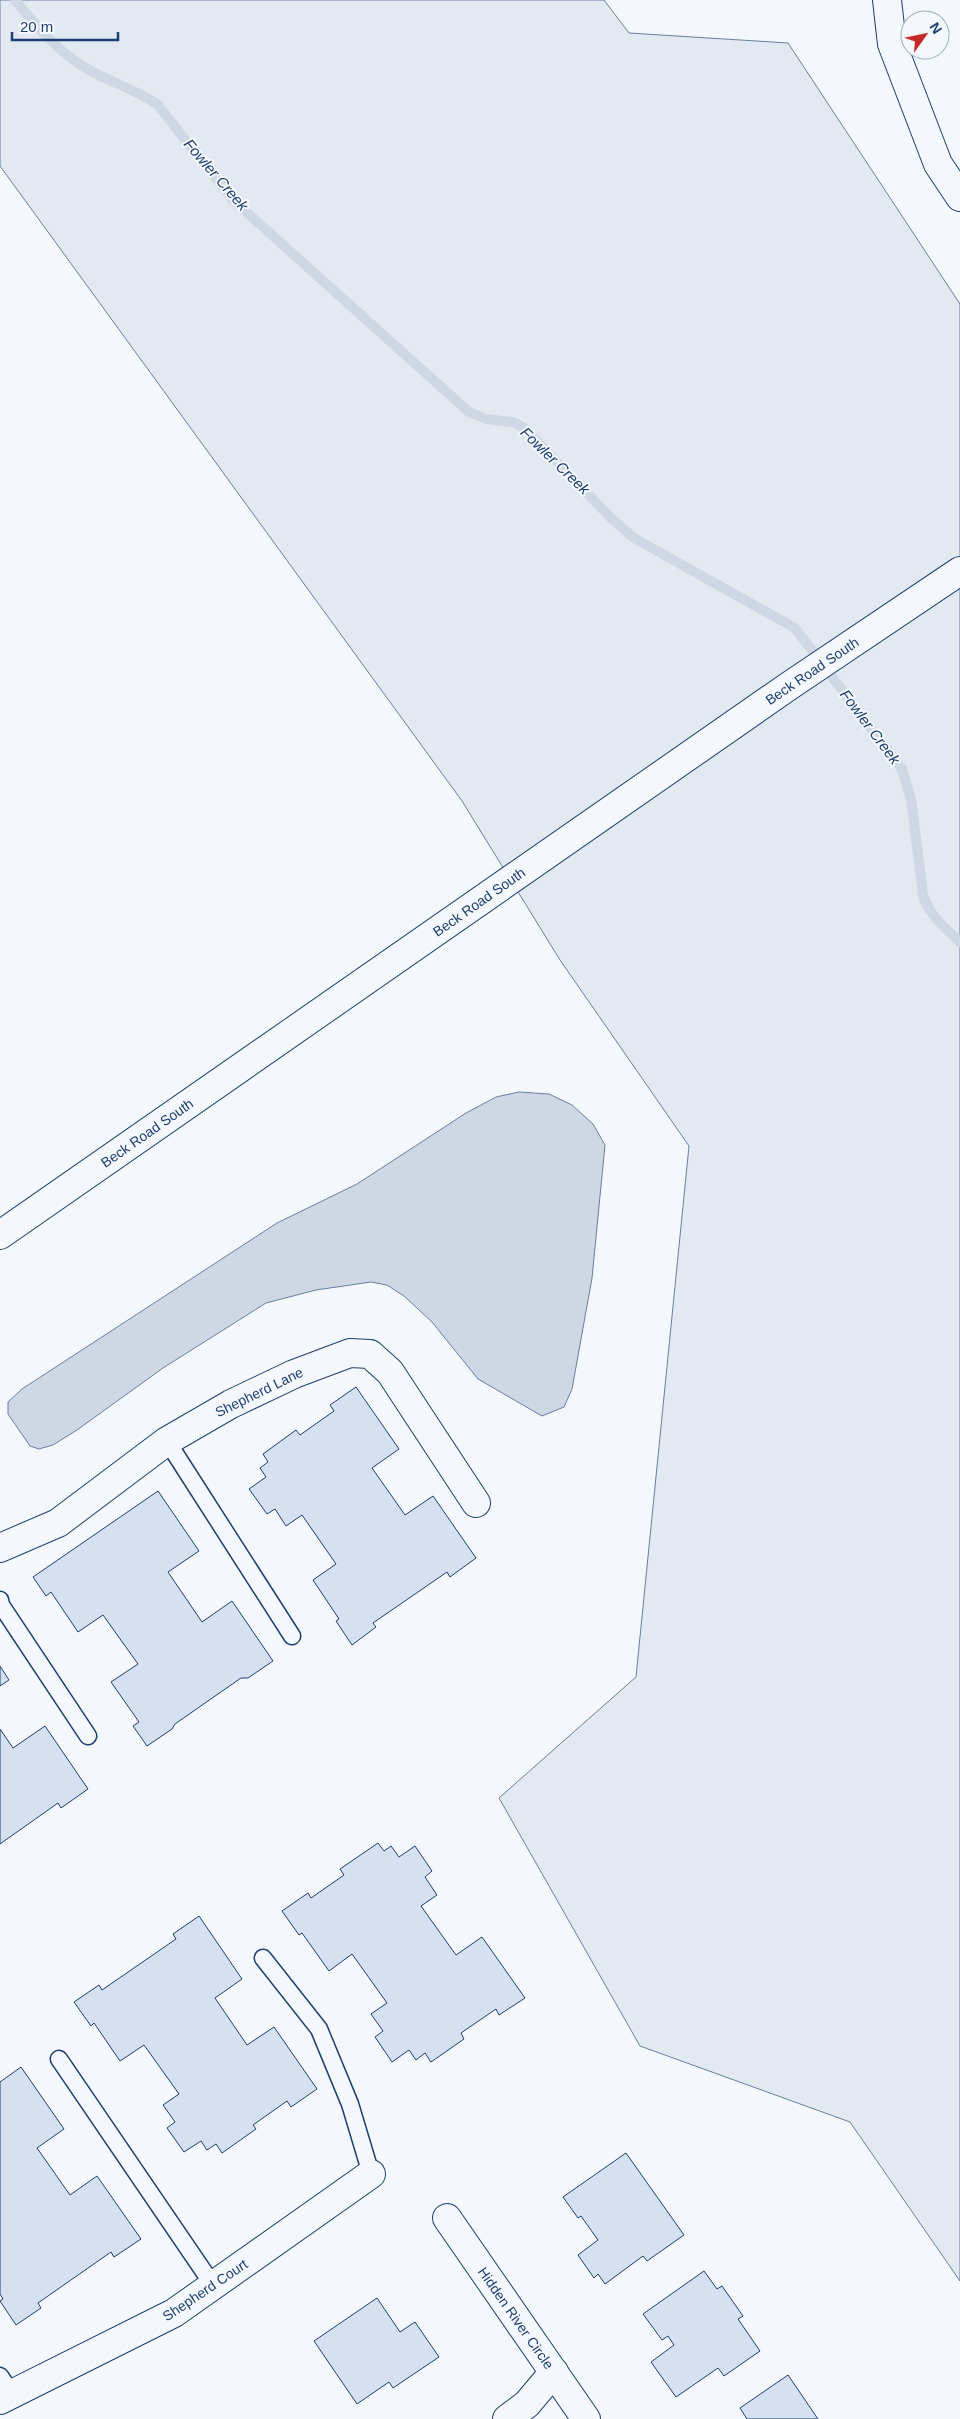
<svg xmlns="http://www.w3.org/2000/svg" width="960" height="2419" font-family="Arial,sans-serif">
<style>
.green{fill:#e3e9f0;stroke:#687fa3}
.water{fill:#cfd7e4;stroke:#687fa3}
.lines{fill:none;stroke-linecap:round;stroke-linejoin:round}
.stream{stroke:#cfd7e4;stroke-width:10}
.building{fill:#d5e0f0;stroke:#1d3f73}
.lane-casing{stroke:#1d3f73;stroke-width:19}
.street-casing{stroke:#1d3f73;stroke-width:30}
.secondary-casing{stroke:#1d3f73;stroke-width:30}
.lane{stroke:#f4f7fb;stroke-width:16}
.street{stroke:#f4f7fb;stroke-width:28}
.secondary{stroke:#f4f7fb;stroke-width:28}
.labels{text-anchor:middle;stroke-width:4;stroke-linejoin:round;paint-order:stroke}
.street-label{font-size:14px;fill:#1d3f73;stroke:#f4f7fb}
.water-label{font-size:15px;font-style:italic;fill:#1d3f73;stroke:#f4f7fb}
</style>
<rect width="100%" height="100%" fill="#f4f7fb"/>
<polygon class="green" points="0,0 604,0 629,33 788,43 960,304 960,2281 850,2122 640,2046 499,1798 636,1677 689,1146 560,960 462,801 0,166"/>
<polygon class="water" points="519,1092 549,1094 572,1105 593,1124 605,1145 592,1278 572,1389 564,1407 542,1416 478,1379 432,1322 404,1296 387,1285 371,1282 316,1290 266,1303 163,1368 77,1430 53,1445 39,1449 30,1446 8,1414 8,1402 22,1389 277,1223 357,1184 466,1113 496,1097"/>
<g class="lines">
<path class="stream" d="M15,0C36,26 61,55 91,71C113,83 136,90 157,104L233,200L469,412L486,419L513,422L524,428L611,518L634,538L795,628L902,769L911,799L923,895C929,915 945,928 960,942"/>
</g>
<g class="building">
<polygon points="356,1387 399,1449 372,1468 405,1515 433,1496 476,1558 450,1577 447,1572 373,1623 376,1627 352,1645 336,1621 339,1619 313,1580 336,1564 302,1515 286,1526 275,1509 267,1514 249,1489 266,1477 260,1468 268,1462 263,1454 296,1430 300,1435 334,1411 330,1405"/>
<polygon points="158,1491 199,1551 168,1572 202,1622 232,1601 273,1661 248,1678 241,1678 175,1724 172,1729 147,1746 133,1726 139,1722 111,1682 138,1664 103,1615 78,1632 51,1592 46,1596 33,1577"/>
<polygon points="0,1666 9,1680 0,1686"/>
<polygon points="45,1726 88,1789 61,1808 58,1803 0,1844 0,1729 13,1748"/>
<polygon points="378,1843 384,1851 391,1846 399,1857 415,1846 432,1871 425,1877 437,1895 421,1906 456,1955 482,1937 525,1998 499,2015 496,2009 461,2033 464,2039 431,2062 425,2053 416,2060 409,2050 392,2062 375,2037 383,2031 371,2014 387,2003 352,1954 329,1971 302,1933 299,1935 282,1911 308,1893 311,1898 344,1875 340,1869"/>
<polygon points="199,1916 242,1979 215,1998 247,2045 274,2027 317,2089 291,2107 287,2101 253,2125 256,2129 222,2153 216,2144 207,2150 201,2141 184,2152 167,2128 175,2122 163,2105 179,2094 144,2045 120,2061 94,2023 91,2026 74,2002 99,1985 102,1990 176,1939 173,1934"/>
<polygon points="21,2067 64,2129 37,2148 70,2195 97,2176 141,2239 114,2257 111,2252 38,2303 41,2308 16,2325 0,2301 3,2299 0,2294 0,2082"/>
<polygon points="626,2153 684,2235 647,2261 643,2256 605,2284 598,2274 594,2278 578,2255 598,2240 581,2216 578,2218 563,2197"/>
<polygon points="704,2271 717,2289 722,2286 743,2316 738,2319 760,2351 724,2376 718,2368 676,2397 651,2362 674,2345 668,2336 662,2340 643,2314"/>
<polygon points="377,2298 400,2332 415,2322 439,2357 393,2388 389,2382 357,2404 314,2341"/>
<polygon points="788,2375 818,2419 747,2419 740,2408"/>
</g>
<g class="lines">
<g class="lane-casing">
<g id="lane">
<polyline points="167,1441 292,1636"/>
<polyline points="0,1600 1,1605 88,1736"/>
<polyline points="263,1958 319,2029 350,2104 371,2174"/>
<polyline points="59,2059 213,2285"/>
<polyline points="0,2376 12,2394"/>
</g>
</g>
<g class="street-casing">
<g id="street">
<polyline points="887,0 892,44 938,164 960,197"/>
<polyline points="0,1548 58,1523 167,1441 231,1404 294,1374 350,1353 370,1354 390,1372 476,1503"/>
<polyline points="447,2218 586,2419"/>
<polyline points="0,2400 174,2313 371,2174"/>
<polyline points="507,2419 527,2404 554,2372"/>
</g>
</g>
<g class="secondary-casing">
<polyline id="secondary" points="0,1235 789,686 960,571"/>
</g>
<use href="#lane" class="lane"/>
<use href="#street" class="street"/>
<use href="#secondary" class="secondary"/>
</g>
<g class="labels">
<g class="street-label">
<text transform="translate(812 671) rotate(-34)" y="5">Beck Road South</text>
<text transform="translate(479 902) rotate(-35)" y="5">Beck Road South</text>
<text transform="translate(147 1133) rotate(-35)" y="5">Beck Road South</text>
<text transform="translate(259 1392) rotate(-26)" y="5">Shepherd Lane</text>
<text transform="translate(205 2290) rotate(-34)" y="5">Shepherd Court</text>
<text transform="translate(516 2318) rotate(55)" y="5">Hidden River Circle</text>
</g>
<g class="water-label">
<text transform="translate(216 175) rotate(49)" y="5">Fowler Creek</text>
<text transform="translate(555 461) rotate(44)" y="5">Fowler Creek</text>
<text transform="translate(870 727) rotate(53)" y="5">Fowler Creek</text>
</g>
</g>
<g transform="translate(925 35) rotate(57)"><circle r="24" fill="#f4f7fb" stroke="#9eadc5"/>
<path d="M0-4L9 19L0 12L-9 19Z" fill="#c62828"/>
<text y="-8" font-size="14" font-weight="bold" text-anchor="middle" fill="#1d3f73">N</text>
</g>
<path d="M12 32v8h106v-8" fill="none" stroke="#1d3f73" stroke-width="2.5"/>
<text x="20" y="32" font-size="15" fill="#1d3f73" stroke="#f4f7fb" stroke-width="4" paint-order="stroke">20 m</text>
</svg>
